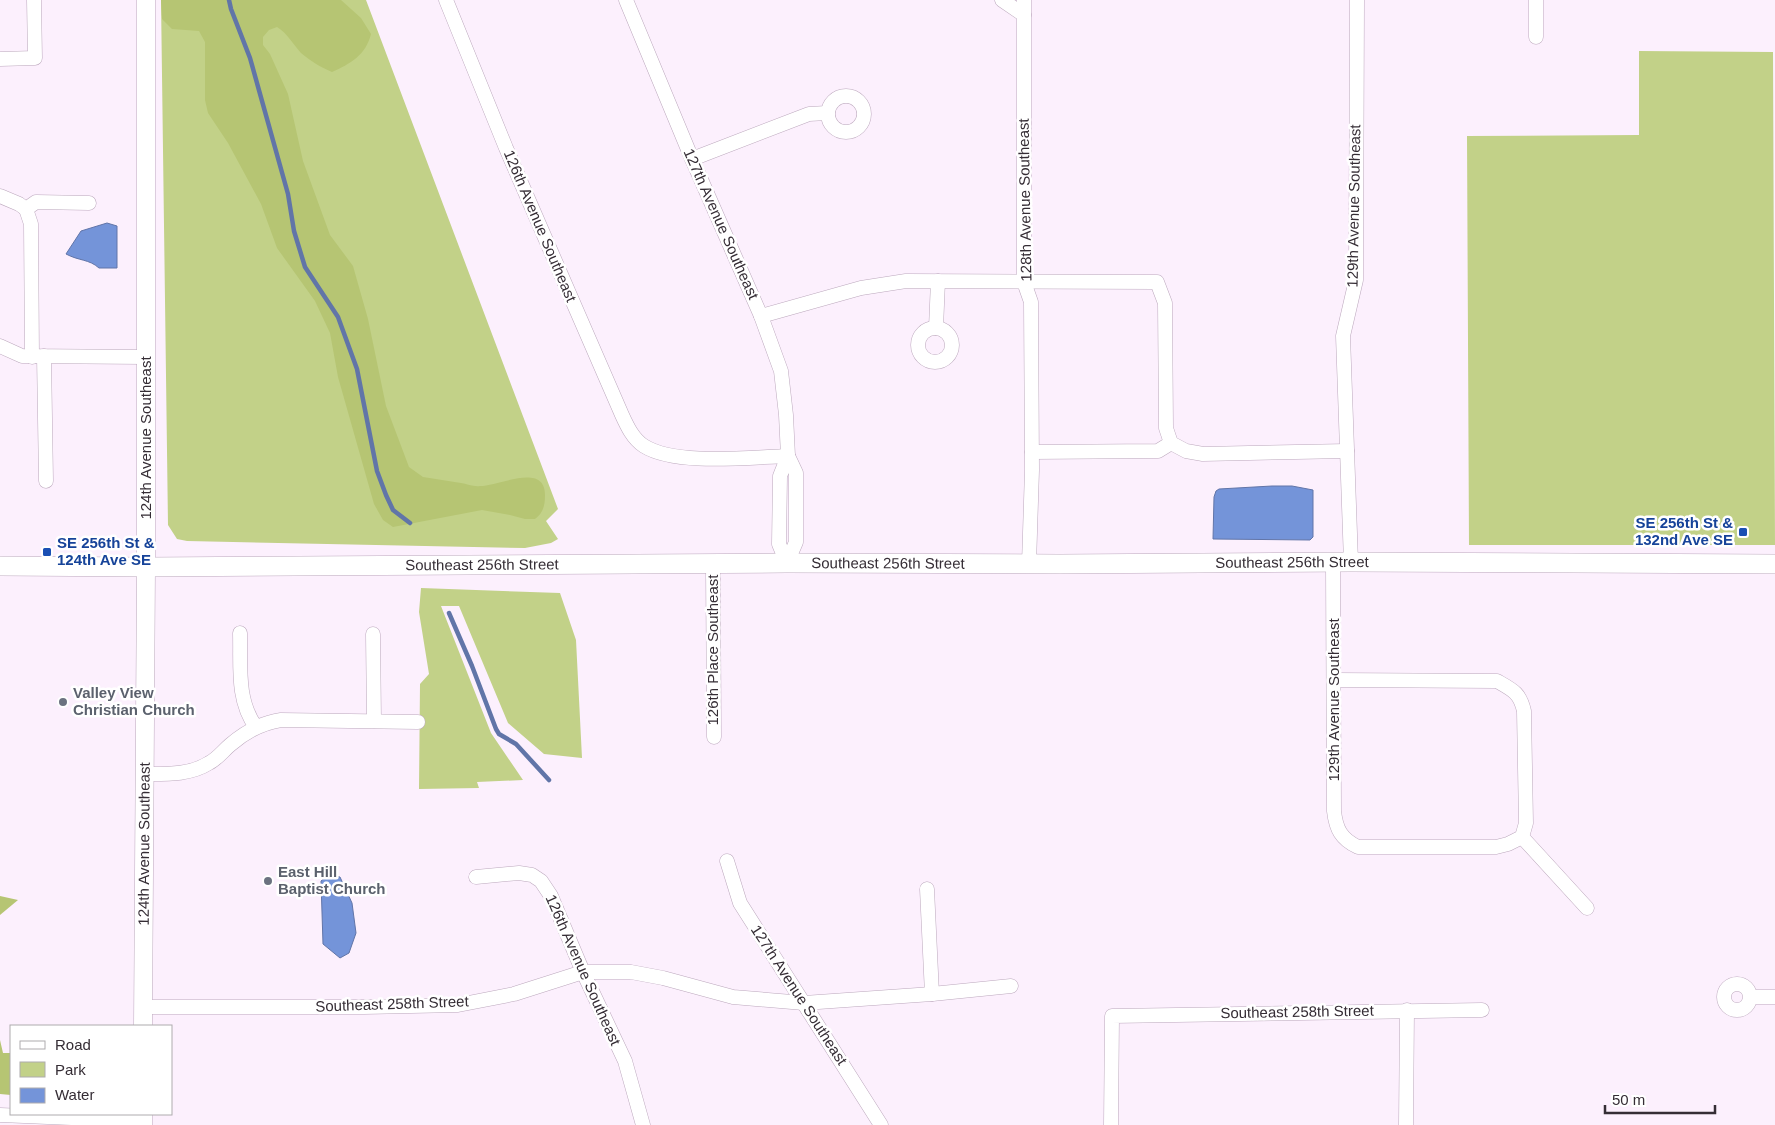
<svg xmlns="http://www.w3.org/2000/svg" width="1775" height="1125" font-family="Arial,sans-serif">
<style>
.green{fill:#c2d188}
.forest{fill:#b6c573}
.water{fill:#7494d9;stroke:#6175a8}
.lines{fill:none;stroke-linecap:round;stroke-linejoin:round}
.stream{stroke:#6175a8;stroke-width:4.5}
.minor-casing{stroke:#bca8bd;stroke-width:15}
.tertiary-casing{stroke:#bca8bd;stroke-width:19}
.secondary-casing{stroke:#bca8bd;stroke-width:20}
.minor{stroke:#fff;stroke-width:14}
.tertiary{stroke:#fff;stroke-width:18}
.secondary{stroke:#fff;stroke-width:19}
.transit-dot{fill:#1a4fb4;stroke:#fff;stroke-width:2}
.worship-dot{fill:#6b7280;stroke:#fff;stroke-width:2}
.labels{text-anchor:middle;stroke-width:5;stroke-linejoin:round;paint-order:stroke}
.street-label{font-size:15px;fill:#352d35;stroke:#fff}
.transit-label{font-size:15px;font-weight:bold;fill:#164399;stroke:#fff;text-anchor:end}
.worship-label{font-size:15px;font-weight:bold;fill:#5b616d;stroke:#fff;text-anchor:start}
</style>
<rect width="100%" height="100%" fill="#fcf0fd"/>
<g class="green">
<polygon points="161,0 366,0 558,509 546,521 558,539 551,543 525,548 187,541 177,539 168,525"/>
<polygon points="1639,51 1773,52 1775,545 1469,545 1467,136 1639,135"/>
<polygon points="421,588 560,593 576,640 582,758 544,754 508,723 459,606 441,606 491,733 523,780 477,782 479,788 419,789 420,684 429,674 419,612"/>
</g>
<g class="forest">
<path d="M161,0H341L361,18L371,34C366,55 350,64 332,72C320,67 311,61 301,53C293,44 287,33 277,27L269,30L263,37V45L270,54L288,94L303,161L330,235L353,266L368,319L386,406L409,467L423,477C436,479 448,481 461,483C467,484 474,487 480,486C499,486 545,462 545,495C545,506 543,513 535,519H525L510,515L482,510L393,527L383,520L374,504L338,377L330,333L315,301L277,248L261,204L228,143L208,113L205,100V42L199,31L172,29L162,19Z"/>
<polygon points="0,896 18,900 0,915"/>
<polygon points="0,1040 3,1053 11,1053 11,1095 0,1094"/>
</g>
<g class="water">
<path d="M107,223L117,226V268H99C89,259 79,261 66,254L81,231Z"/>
<polygon points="1272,486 1292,486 1313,490 1313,537 1310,540 1213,539 1214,497 1216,491 1219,489"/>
<polygon points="328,875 340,877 352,903 356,933 349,953 340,958 323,944 321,881"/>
</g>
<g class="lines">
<g class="stream">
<polyline points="229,0 231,9 250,58 288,194 294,231 305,267 338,317 357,369 377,471 386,495 393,510 410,523"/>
<polyline points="449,613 472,666 496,729 499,734 516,744 549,780"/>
</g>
<g class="minor-casing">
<g id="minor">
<path d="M446,0L506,148L622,415C627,426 633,439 644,446C676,466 750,457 788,456"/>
<polyline points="626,0 692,159 761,316 781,371 786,415 788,456 780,476 779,544 787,563"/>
<polyline points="1002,0 1024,15"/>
<polyline points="1024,0 1024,282 1031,302 1032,470 1029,564"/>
<polyline points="1536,0 1536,37"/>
<polyline points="0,59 35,58 34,0"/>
<circle cx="846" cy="114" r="18"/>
<polyline points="692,159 809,114 827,113"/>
<polyline points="0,196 19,204 26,209 36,202 89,203"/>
<polyline points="26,209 31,224 32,357"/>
<polyline points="761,316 861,288 906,281 1157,282 1165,303 1166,428 1171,443"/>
<circle cx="935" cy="345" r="17"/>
<polyline points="936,328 938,281"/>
<polyline points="0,346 22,356 145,357"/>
<polyline points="44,356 46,481"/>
<polyline points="1032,452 1158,451 1171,443 1186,451 1203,454 1347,451"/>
<polyline points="1351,562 1343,336 1356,280 1357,0"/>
<polyline points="713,563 714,737"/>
<polyline points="787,563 796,542 796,473 788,456"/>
<path d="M1333,563L1334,811C1336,829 1341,839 1358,847H1496L1508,844L1522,837"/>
<path d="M240,633C241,665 236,700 256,727"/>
<polyline points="373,634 374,721"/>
<path d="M1335,680L1497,681C1513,690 1520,693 1524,711L1526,823L1522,837L1587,908"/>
<path d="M145,774C167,774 190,775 209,763C217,759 223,751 230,745C245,732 261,723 281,720L418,722"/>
<polyline points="727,861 740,903 881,1125"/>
<polyline points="476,877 519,873 532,875 541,881 551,896 583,972 625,1061 643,1125"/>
<polyline points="927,889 932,994"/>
<circle cx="1737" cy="997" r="13"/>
<polyline points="1751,997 1775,997"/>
<polyline points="143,1007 364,1007 458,1005 514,994 583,972 631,972 663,978 733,997 804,1003 932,994 1011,986"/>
<polyline points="0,1115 143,1121"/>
<polyline points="1111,1125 1112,1016 1482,1010"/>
<polyline points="1406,1125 1407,1010"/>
</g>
</g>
<g class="tertiary-casing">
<g id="tertiary">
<path id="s1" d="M143,1026L146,567V0"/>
<polyline points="143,1125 143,1114"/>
</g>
</g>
<g class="secondary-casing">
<g id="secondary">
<path id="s2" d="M0,566L146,567L787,563L1060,564L1351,562L1775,564"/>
</g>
</g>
<use href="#minor" class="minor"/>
<use href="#tertiary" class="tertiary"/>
<use href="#secondary" class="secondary"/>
</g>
<g class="transit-dot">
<rect x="1738" y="527" width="10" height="10" rx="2.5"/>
<rect x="42" y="547" width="10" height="10" rx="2.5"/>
</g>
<g class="worship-dot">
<circle cx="63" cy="702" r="5"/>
<circle cx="268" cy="881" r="5"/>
</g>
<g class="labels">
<g class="street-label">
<text transform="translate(1025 200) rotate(-91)" y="5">128th Avenue Southeast</text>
<text transform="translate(1354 206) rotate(-89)" y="5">129th Avenue Southeast</text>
<text transform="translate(721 224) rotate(66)" y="5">127th Avenue Southeast</text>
<text transform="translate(540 226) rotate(67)" y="5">126th Avenue Southeast</text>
<text transform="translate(146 438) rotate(-90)" y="5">124th Avenue Southeast</text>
<text dy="5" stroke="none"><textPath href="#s2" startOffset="888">Southeast 256th Street</textPath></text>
<text dy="5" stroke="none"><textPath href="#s2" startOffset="1292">Southeast 256th Street</textPath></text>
<text dy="5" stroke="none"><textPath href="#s2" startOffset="482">Southeast 256th Street</textPath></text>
<text transform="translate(713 650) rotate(-90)" y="5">126th Place Southeast</text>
<text transform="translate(1334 700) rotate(-90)" y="5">129th Avenue Southeast</text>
<text dy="5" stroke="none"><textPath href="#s1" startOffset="182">124th Avenue Southeast</textPath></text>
<text transform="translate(583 970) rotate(66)" y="5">126th Avenue Southeast</text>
<text transform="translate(799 995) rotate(57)" y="5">127th Avenue Southeast</text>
<text transform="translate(392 1004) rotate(-2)" y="5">Southeast 258th Street</text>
<text transform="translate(1297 1012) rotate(-1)" y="5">Southeast 258th Street</text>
</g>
<g class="transit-label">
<text x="1733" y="528">SE 256th St &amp;<tspan x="1733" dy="17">132nd Ave SE</tspan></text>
<text x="57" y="548" text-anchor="start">SE 256th St &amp;<tspan x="57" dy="17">124th Ave SE</tspan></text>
</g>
<g class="worship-label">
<text x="73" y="698">Valley View<tspan x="73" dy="17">Christian Church</tspan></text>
<text x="278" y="877">East Hill<tspan x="278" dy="17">Baptist Church</tspan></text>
</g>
</g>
<rect x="10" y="1025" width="162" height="90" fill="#ffffff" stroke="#aeabae"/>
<rect x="20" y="1041" width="25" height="8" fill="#ffffff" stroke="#aeabae"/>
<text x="55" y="1050" font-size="15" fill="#352d35">Road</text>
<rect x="20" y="1062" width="25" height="15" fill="#c2d188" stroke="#aeabae"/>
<text x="55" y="1075" font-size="15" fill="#352d35">Park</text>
<rect x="20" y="1088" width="25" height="15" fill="#7494d9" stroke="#aeabae"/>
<text x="55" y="1100" font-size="15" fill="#352d35">Water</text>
<path d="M1605 1105v8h110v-8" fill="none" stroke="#352d35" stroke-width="2.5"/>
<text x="1612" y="1105" font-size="15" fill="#352d35" stroke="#ffffff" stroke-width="4" paint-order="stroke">50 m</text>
</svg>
